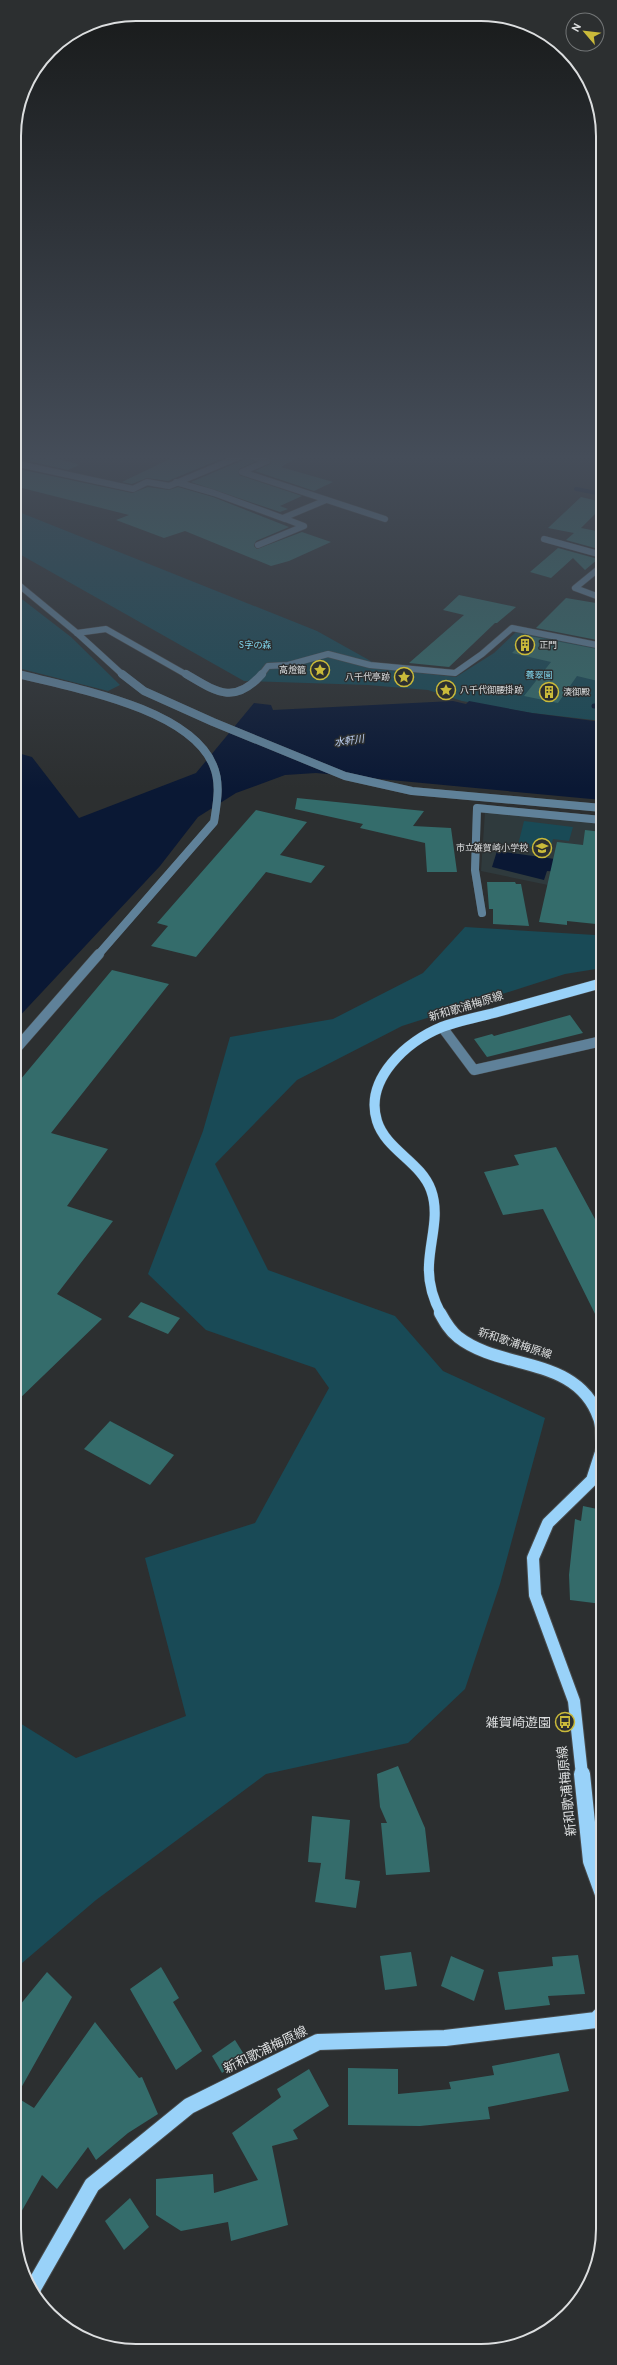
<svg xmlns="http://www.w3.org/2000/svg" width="617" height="2365" font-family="Overpass,'Noto Sans JP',sans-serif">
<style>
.built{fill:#2f3a3d}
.green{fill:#194a56}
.water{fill:#0a1834}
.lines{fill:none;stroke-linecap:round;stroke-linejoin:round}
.stream-far1{stroke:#0a1834;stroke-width:4}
.stream{stroke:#0a1834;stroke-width:5}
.building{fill:#346c6b}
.minor-far2-casing{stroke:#484b4c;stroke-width:7}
.minor-far1-casing{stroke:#484b4c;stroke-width:8}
.minor-casing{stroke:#484b4c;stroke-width:11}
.major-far2-casing{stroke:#484b4c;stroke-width:11}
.major-far1-casing{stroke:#484b4c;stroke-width:14}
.major-casing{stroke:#484b4c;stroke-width:18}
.minor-far2{stroke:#5f8199;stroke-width:6}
.minor-far1{stroke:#5f8199;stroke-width:8}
.minor{stroke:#5f8199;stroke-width:10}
.major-far2{stroke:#99d2f9;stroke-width:10}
.major-far1{stroke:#99d2f9;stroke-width:12}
.major{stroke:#99d2f9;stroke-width:16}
.labels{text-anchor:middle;stroke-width:3;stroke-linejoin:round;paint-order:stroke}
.far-park-label{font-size:9px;fill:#80d6ed;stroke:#2c2f30}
.far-poi-label{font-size:9px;fill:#dcdedf;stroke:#2c2f30;text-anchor:start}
.far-water-label{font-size:10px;font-style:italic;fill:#c0d3f6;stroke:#2c2f30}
.street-label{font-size:11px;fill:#dcdedf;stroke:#2c2f30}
.near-poi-label{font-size:13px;fill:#dcdedf;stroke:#2c2f30;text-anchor:end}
.near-street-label{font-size:13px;fill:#dcdedf;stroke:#2c2f30}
.rim{fill:none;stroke:#dcdedf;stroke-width:2}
</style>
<rect width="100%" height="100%" fill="#2c2f30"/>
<polygon class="built" points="485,812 602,824 602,900 572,890 481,871"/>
<g class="green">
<polygon points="14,510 317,631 385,669 456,677 494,653 516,632 602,649 602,721 532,713 462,701 428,690 368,685 244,681 14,551"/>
<polygon points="14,593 71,637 120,685 108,691 14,667"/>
<polygon points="524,821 573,827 569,841 553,839 550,849 518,845"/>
<polygon points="465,927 595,935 602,928 602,968 565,974 402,1026 297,1080 215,1164 268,1270 395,1316 443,1371 545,1418 500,1584 465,1689 408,1743 266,1774 96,1900 15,1969 15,1720 76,1758 186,1716 145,1558 255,1523 329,1388 315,1368 206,1330 148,1274 203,1131 230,1037 333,1019 423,973"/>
</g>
<g class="water">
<polygon points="453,701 466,704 469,701 532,713 602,722 602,800 316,773 285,775 236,793 198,817 160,866 15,1021 14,752 32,757 79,818 196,773 254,703 271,705 273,710"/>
<polygon points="497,851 562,860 559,872 547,871 544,880 492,867"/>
</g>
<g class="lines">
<polyline class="stream-far1" points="576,489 602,494"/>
<polyline class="stream" points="594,706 602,706"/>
</g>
<g class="building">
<polygon points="176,456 228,456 168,481 147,478 132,484 122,482"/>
<polygon points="247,456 254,462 239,469 239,475 302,496 280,506 288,509 280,512 191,482 243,460"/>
<polygon points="268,456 300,456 281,467 333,482 314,491 255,471 270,464 271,459"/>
<polygon points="49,457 74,463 79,465 68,470 28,461 35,458 43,460"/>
<polygon points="14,468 132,493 148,487 169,490 178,487 213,497 289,527 256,541 254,546 257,549 302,532 331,542 289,561 271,566 185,531 164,538 116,520 129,515 14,486"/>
<polygon points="581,497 602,502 602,507 581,528 602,532 602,550 566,540 574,533 548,528"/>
<polygon points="558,548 598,559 585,570 573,558 551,578 530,572"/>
<polygon points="459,595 516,607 497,623 495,623 449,667 409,663 464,615 443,610"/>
<polygon points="566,598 602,604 602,641 536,628"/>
<polygon points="529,636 602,650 602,682 577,676 558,703 524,696 551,662 512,653"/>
<polygon points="297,798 424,811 413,826 451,828 457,872 427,872 425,843 360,828 363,824 295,809"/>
<polygon points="256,810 307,822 280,855 325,866 311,883 266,872 196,957 151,946 168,926 157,923"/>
<polygon points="585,830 602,832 602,885 597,885 596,924 567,921 567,925 539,922 557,842 583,845"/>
<polygon points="487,882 515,882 516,884 521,884 529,926 493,924 493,909 489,909"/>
<polygon points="112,970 169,984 51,1133 108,1149 67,1206 113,1221 57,1294 102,1319 15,1403 15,1086"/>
<polygon points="570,1015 583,1033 487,1057 474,1039 492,1034 494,1036"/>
<polygon points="556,1147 602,1232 602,1328 543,1209 503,1215 484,1172 519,1165 514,1155"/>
<polygon points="141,1302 180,1318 168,1334 128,1317"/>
<polygon points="110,1421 174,1455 150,1485 84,1449"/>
<polygon points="583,1506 602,1510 602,1604 570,1600 569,1575 575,1519 581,1521"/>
<polygon points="398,1766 425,1828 430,1872 386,1875 381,1823 387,1823 380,1807 377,1774"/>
<polygon points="312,1816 350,1820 345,1879 360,1881 356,1908 315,1902 321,1863 308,1862"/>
<polygon points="411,1952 417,1986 385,1990 380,1956"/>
<polygon points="578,1955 585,1994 548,1996 550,2005 505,2010 498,1972 553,1966 552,1957"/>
<polygon points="451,1956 484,1970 474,2001 441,1986"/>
<polygon points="161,1967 179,1998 173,2002 202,2051 176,2070 130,1989"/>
<polygon points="47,1972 72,1997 16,2097 34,2108 95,2022 139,2078 142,2077 158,2114 128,2133 96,2160 88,2147 57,2189 42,2175 15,2223 15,2011"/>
<polygon points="235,2040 245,2056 222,2073 212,2056"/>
<polygon points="559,2053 569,2091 488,2107 490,2119 420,2126 348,2125 348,2068 398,2069 398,2094 451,2089 449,2082 494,2075 492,2066"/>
<polygon points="309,2069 329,2106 293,2130 298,2139 272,2146 288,2225 231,2241 228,2222 181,2231 156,2215 156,2179 213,2174 214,2193 258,2180 232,2133 281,2097 277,2089"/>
<polygon points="130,2198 149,2227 124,2250 105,2221"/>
</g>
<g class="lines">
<g class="minor-far2-casing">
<g id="minor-far2">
<polyline points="251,456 267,461 242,472 385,519"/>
<polyline points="14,463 133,489 147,482 169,486 241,456"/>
<polyline points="176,482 214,493 285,519"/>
<polyline points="544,539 602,555"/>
<polyline points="258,545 304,526 283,518 326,500"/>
<polyline points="602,566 575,588 602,598"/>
<polyline points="14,581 77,633 123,675"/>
<polyline points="77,633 106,629 187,675"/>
<polyline points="14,673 22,675"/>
<polyline points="261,675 268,666 288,665 328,654 370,665 455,673 482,654 512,628 602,646"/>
</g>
</g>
<g class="minor-far1-casing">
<g id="minor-far1">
<path d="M18,674C73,688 189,708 213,765C221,783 217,803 214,822L98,955"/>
<polyline points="122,674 144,691 213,722 345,776 412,791 602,808"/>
<path d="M186,674C215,691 234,706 262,674"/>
<polyline points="482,913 475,870 477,808 602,820"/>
</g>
</g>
<g class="minor-casing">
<g id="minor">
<polyline points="442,1027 474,1070 602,1041"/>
<polyline points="15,1050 99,954"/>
</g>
</g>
<g class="major-far2-casing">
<path id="major-far2" d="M441,1314C433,1299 428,1282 429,1265C430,1239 440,1215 431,1190C421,1162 386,1150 377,1121C364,1079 407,1041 442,1027C458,1021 477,1017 494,1013C530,1003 566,993 602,983"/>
</g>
<g class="major-far1-casing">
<g id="major-far1">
<path d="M440,1313C445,1322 450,1331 458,1337C501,1371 577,1355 599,1418C602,1425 601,1434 602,1442"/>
<polyline points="582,1775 574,1701 535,1595 533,1558 548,1523 592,1480 602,1449"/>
</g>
</g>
<g class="major-casing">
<g id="major">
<polyline points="582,1774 591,1861 603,1894"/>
<polyline points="32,2290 92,2185 189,2106 318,2042 445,2038 596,2020 603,2013"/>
</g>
</g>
<use href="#minor-far2" class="minor-far2"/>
<use href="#minor-far1" class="minor-far1"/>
<use href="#minor" class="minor"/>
<use href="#major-far2" class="major-far2"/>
<use href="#major-far1" class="major-far1"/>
<use href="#major" class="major"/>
</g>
<linearGradient id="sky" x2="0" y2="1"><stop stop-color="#181a1a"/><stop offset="0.58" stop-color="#454d59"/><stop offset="1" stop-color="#454d59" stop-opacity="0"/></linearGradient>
<rect width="617" height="788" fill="url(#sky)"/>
<defs>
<g id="building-ring" transform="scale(1)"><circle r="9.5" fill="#2c2f30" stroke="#caba3a" stroke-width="1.5"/><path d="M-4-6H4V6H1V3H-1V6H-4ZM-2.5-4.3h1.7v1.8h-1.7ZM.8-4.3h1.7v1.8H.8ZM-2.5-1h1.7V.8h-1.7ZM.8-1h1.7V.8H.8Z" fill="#caba3a"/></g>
<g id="sight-ring" transform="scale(1)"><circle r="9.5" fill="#2c2f30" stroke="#caba3a" stroke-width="1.5"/><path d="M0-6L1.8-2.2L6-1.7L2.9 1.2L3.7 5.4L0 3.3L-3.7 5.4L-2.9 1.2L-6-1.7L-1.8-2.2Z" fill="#caba3a"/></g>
<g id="school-ring" transform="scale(1)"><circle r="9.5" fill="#2c2f30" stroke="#caba3a" stroke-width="1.5"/><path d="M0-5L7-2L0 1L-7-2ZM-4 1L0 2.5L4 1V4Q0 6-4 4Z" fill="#caba3a"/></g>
<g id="bus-ring" transform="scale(1)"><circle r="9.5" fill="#2c2f30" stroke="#caba3a" stroke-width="1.5"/><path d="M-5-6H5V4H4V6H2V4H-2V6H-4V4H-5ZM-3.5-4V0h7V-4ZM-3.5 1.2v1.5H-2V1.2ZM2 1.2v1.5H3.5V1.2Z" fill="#caba3a"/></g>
</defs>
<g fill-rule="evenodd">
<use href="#building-ring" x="525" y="645"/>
<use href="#sight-ring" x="320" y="670"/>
<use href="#sight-ring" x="404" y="677"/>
<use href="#sight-ring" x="446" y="690"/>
<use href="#building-ring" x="549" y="692"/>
<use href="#school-ring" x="542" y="848"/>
<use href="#bus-ring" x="565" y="1722"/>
</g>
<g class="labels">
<g class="far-park-label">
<text x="255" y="648">S字の森</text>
<text x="539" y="678">養翠園</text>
</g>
<g class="far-poi-label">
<text x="539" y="648">正門</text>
<text x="306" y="673" text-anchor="end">高燈籠</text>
<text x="390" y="680" text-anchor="end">八千代亭跡</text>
<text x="460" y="693">八千代御腰掛跡</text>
<text x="563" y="695">湊御殿</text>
<text x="528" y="851" text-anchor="end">市立雑賀崎小学校</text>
</g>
<g class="far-water-label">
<text transform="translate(349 740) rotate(-8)" y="4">水軒川</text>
</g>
<g class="street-label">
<text transform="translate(466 1006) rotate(-17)" y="4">新和歌浦梅原線</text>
<text transform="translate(515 1343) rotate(18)" y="4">新和歌浦梅原線</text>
</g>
<g class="near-poi-label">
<text x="551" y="1727">雑賀崎遊園</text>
</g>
<g class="near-street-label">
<text transform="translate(566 1791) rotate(-96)" y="5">新和歌浦梅原線</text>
<text transform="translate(265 2049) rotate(-26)" y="5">新和歌浦梅原線</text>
</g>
</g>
<path d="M0 0H617V2365H0ZM136 21H481A115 115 0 0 1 596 136V2229A115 115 0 0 1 481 2344H136A115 115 0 0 1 21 2229V136A115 115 0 0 1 136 21Z" fill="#2c2f30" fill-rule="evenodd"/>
<path class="rim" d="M136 21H481A115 115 0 0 1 596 136V2229A115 115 0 0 1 481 2344H136A115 115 0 0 1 21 2229V136A115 115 0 0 1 136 21Z"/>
<g transform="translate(585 32) rotate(298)"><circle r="19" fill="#2c2f30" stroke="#727576"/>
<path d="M0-3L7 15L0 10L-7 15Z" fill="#caba3a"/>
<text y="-6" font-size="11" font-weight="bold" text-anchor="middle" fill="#dcdedf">N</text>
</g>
</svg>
